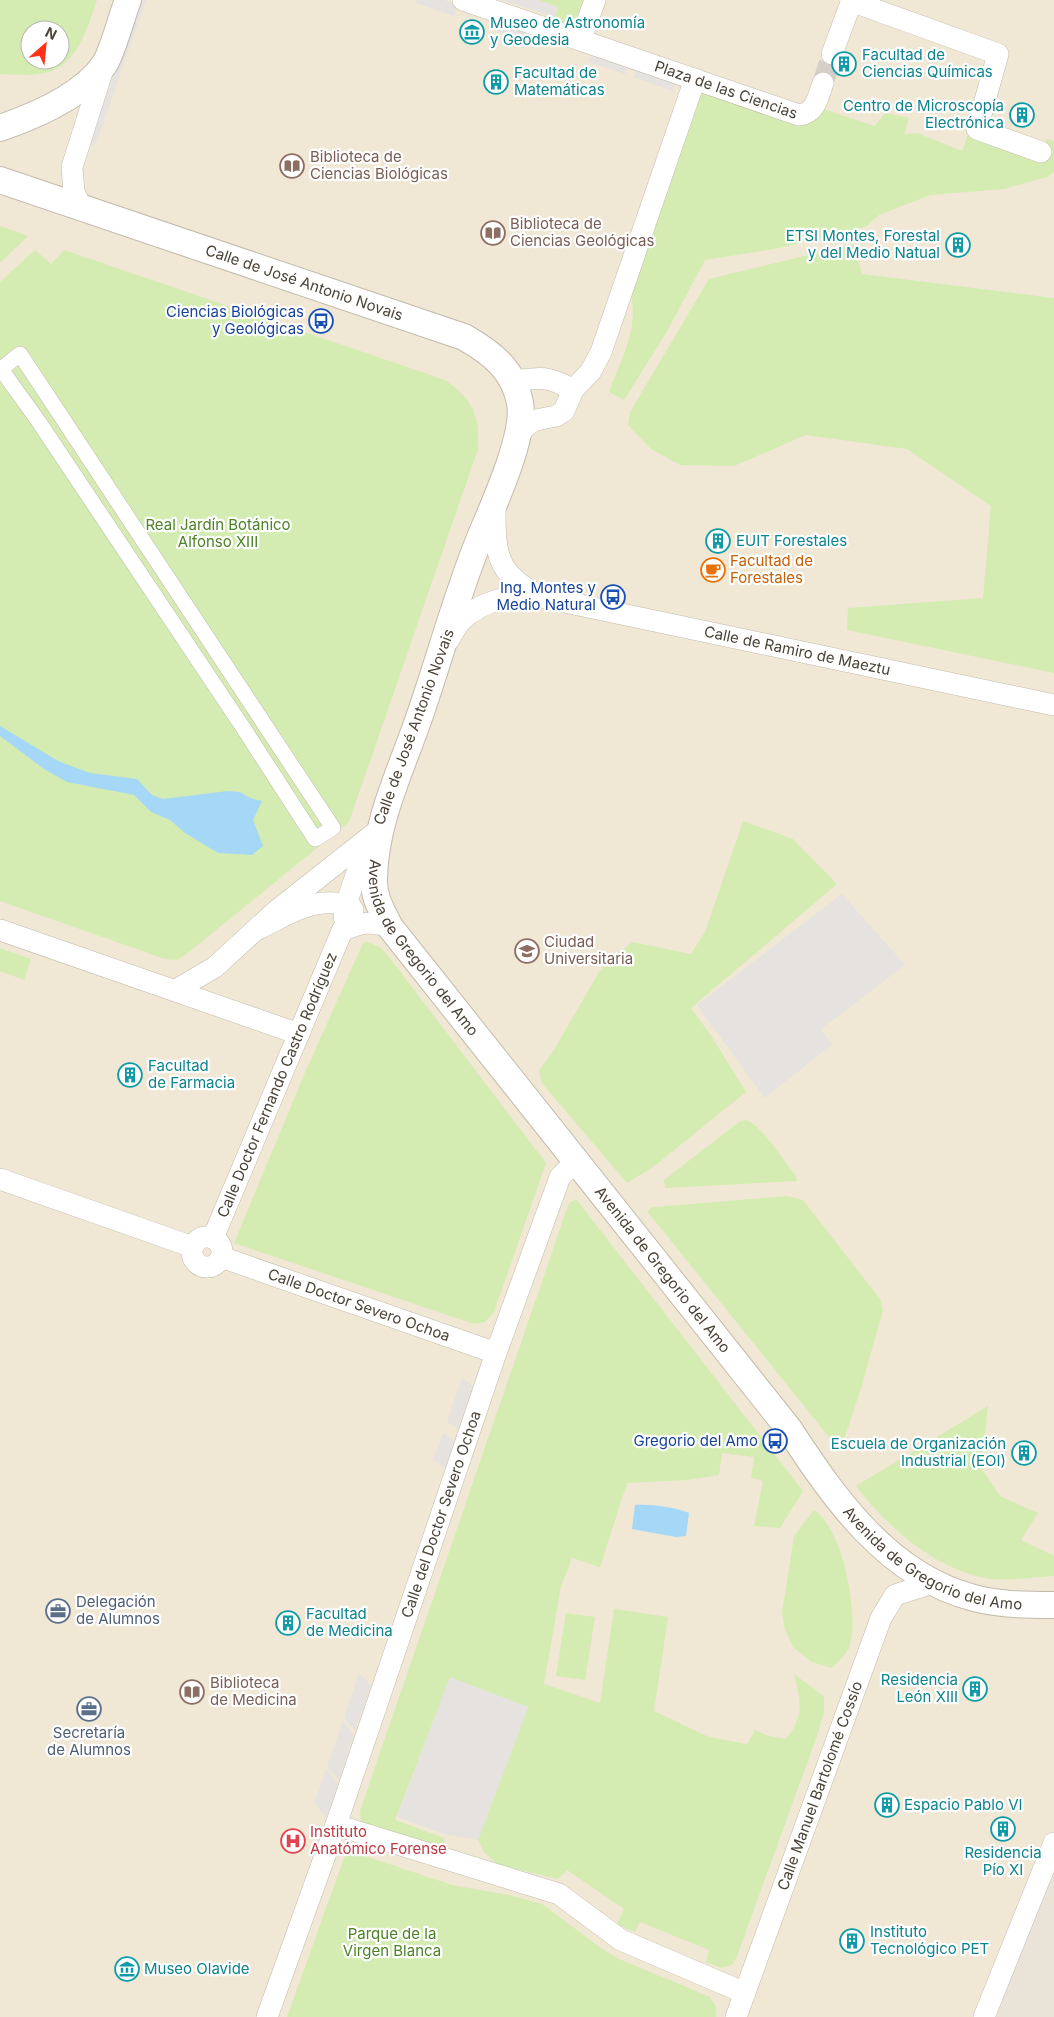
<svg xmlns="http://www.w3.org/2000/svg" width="1054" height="2017" font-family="Inter,sans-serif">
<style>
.residential{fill:#eae4d8}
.education{fill:#f0e7d4;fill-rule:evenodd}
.green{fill:#d4ecb1;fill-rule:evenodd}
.parking{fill:#e5e2df}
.water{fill:#a4d8f6}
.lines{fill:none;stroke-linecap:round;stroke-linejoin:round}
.minor-tunnel{stroke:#d4cfc7;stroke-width:21;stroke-dasharray:21 11;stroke-linecap:butt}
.pedestrian-casing{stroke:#c3baac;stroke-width:16}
.minor-casing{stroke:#c3baac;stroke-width:22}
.tertiary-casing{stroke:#c3baac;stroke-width:28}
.pedestrian{stroke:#fff;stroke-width:15}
.minor{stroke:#fff;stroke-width:21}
.tertiary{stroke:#fff;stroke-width:26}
.labels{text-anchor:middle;stroke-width:4.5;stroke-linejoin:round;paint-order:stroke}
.culture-label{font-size:15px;fill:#0d838f;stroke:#fff;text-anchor:start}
.street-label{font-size:15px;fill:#4b4338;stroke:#fff}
.education-label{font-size:15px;fill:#785e54;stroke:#fff;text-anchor:start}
.transit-label{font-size:15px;fill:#164399;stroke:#fff;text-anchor:end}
.park-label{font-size:15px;fill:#4d8225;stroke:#fff}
.food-label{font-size:15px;fill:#c56008;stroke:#fff;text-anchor:start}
.service-label{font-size:15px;fill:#4e5e75;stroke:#fff;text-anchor:start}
.health-label{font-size:15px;fill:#be3a42;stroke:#fff;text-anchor:start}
</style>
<rect width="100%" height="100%" fill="#f6f2eb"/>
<polygon class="residential" points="1054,1843 1054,2017 984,2017"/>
<path class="education" d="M0,0H1054V1843L984,2017H0ZM30,30H60V60H30Z"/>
<g class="green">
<path d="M0,0H97C86,30 77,70 39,74C26,76 13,74 0,74ZM30,30H60V60H30Z"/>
<polygon points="538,0 583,0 575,21 567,25 557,21 555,17 558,7"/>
<path d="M701,88L805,124L819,118L823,109L875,126L885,113L909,118L904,134L917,133L962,151L969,132L1041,152L1047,139L1054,141V172L1047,177L1004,189L930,195L879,215L865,227L779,248L705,260L666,333L624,400L609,392C620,362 639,329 631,296Z"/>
<polygon points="0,226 28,236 0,263"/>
<polygon points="854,244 862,274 1054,298 1054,673 847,630 848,608 983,598 991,506 907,449 806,435 734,466 680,465 651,449 628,425 630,412 709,279"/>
<path d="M35,250L51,264L64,250L445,380C473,399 480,416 478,449L349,822L184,956L176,960L165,959L0,901V282Z"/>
<polygon points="743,821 793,839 837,884 691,1008 712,1037 746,1092 653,1167 627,1183 541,1082 539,1070 554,1050 599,972 632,942 691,954 705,932"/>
<polygon points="368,942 381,948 389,957 546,1163 494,1312 485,1322 474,1324 234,1243 304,1075 363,943"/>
<polygon points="0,948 31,959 24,980 0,971"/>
<path d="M746,1120C763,1127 783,1160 796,1176L797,1181L665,1188L664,1180L739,1122Z"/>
<polygon points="787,1196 803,1200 880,1299 883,1310 861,1388 842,1446 833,1442 647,1211 653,1207"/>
<path d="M576,1199L803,1491L780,1528L754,1526L763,1481L751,1478L754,1457L722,1453L719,1475L687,1480L627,1483L600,1567L572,1558L561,1586L544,1684L600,1703L614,1609L668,1617L654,1711L709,1737L747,1744L755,1730L768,1736L786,1739C805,1716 801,1701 794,1674L824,1696V1711L818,1733L737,1956L733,1964L722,1968L706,1962L709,1950L640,1922L635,1932L617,1924L624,1909L567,1870L558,1879L498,1865L484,1852L478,1840L528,1707L450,1678L395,1820L444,1838L445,1845L440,1850L361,1823L360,1811L569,1203Z"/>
<path d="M988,1406L981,1468L1000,1496L1038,1513L1021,1540L1054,1556V1576C1036,1577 1002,1582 985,1578C933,1567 887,1527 856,1486Z"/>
<path d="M814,1510C843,1528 860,1617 849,1647C846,1656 837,1662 831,1668L812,1662L793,1647L785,1630L782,1613L794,1536Z"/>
<polygon points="566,1613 595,1617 585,1680 556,1676"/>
<polygon points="347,1850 452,1885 509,1895 542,1904 598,1946 617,1958 710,1997 716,2007 716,2017 287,2017"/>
</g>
<g class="parking">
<polygon points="140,0 146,0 96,144 89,146"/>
<polygon points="417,0 443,0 458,5 454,16 416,3"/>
<polygon points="503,0 538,0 558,7 555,17"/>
<polygon points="501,20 539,33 535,44 498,31"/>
<polygon points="592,52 628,65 625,74 589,62"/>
<polygon points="637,68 675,82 673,91 634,77"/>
<polygon points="842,894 905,965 821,1029 832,1044 765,1098 697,1005"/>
<polygon points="462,1378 474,1387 459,1429 447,1422"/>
<polygon points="443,1433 455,1441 446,1469 433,1460"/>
<polygon points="359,1673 371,1685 355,1731 344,1718"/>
<polygon points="450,1677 528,1707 478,1840 445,1834 397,1817"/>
<polygon points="343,1721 354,1735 339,1780 327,1767"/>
<polygon points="326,1769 338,1783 326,1818 315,1802"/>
</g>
<g class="water">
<polygon points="0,726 58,761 90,773 137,779 152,795 163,799 228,791 240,792 250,798 262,801 253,820 263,846 252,855 218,853 185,833 170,820 151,812 134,795 67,782 44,769 0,736"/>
<path d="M635,1505C653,1504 673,1507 689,1513L686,1536L676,1537L632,1529Z"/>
</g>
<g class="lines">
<polyline class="minor-tunnel" points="823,83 832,54"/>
<g class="pedestrian-casing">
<polygon id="pedestrian" points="20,354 333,828 315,839 244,729 39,422 1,369"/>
</g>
<g class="minor-casing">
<g id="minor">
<path id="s1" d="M463,0L799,115C816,113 818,97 823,83"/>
<polyline points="851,1 998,54 977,129 1041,152"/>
<polyline points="581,39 595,0"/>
<polyline points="832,54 852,0"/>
<polyline points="81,207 74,192 72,167 104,66"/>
<path d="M514,381C541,377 549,376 573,390"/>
<polyline points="517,437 527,425 536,420 556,416 564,411 573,390 591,371 601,352 695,79"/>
<path d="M495,508C495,552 496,575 539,595"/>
<path id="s2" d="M448,641C452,635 456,626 461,621C482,600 512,594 541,597L1054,705"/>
<polyline points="344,917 346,904 369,838"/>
<polyline points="0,930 299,1034"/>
<path d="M342,931C361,922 371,921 390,927"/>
<polyline points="176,990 215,967 276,911 380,829"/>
<polyline points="0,1179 193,1247"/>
<circle cx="207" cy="1252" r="15"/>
<path id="s3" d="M213,1238L342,931L353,910C349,903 343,903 336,903C306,900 284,917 258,929"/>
<path id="s4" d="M221,1257L496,1353"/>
<polyline points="336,1825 559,1894 621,1940 745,1993"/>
<path id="s5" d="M267,2017L336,1825L496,1353L560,1177L568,1169L581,1166"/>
<path id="s6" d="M736,2017L881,1618L895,1595L933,1583"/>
<polyline points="984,2017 1054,1843"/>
</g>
</g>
<g class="tertiary-casing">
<g id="tertiary">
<path d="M0,128C35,116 82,96 104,65C112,54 122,15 128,0"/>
<path id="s7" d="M0,180L464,337C492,353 514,370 520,403C526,436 492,508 479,540C456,597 440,657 420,715C402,768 375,821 374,878C373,897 382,911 390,927L789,1429C834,1498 888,1576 974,1598C1000,1605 1028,1605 1054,1605"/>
</g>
</g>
<use href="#pedestrian" class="pedestrian"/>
<use href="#minor" class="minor"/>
<use href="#tertiary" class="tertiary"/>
</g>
<defs>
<g id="museum-ring" transform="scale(1.25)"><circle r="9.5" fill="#fff" stroke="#0f9aa8" stroke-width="1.5"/><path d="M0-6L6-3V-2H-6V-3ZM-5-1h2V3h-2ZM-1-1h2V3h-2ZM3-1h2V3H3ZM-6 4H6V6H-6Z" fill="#0f9aa8"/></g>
<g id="building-ring" transform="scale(1.25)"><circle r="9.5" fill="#fff" stroke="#0f9aa8" stroke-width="1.5"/><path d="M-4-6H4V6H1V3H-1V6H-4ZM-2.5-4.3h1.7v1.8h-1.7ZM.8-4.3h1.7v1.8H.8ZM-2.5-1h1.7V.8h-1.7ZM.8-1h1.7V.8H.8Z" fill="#0f9aa8"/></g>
<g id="library-ring" transform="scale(1.25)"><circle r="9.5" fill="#fff" stroke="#8d6e63" stroke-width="1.5"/><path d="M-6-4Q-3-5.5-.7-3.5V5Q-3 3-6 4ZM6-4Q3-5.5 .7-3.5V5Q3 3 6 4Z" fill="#8d6e63"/></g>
<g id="bus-ring" transform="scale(1.25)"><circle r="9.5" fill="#fff" stroke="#1a4fb4" stroke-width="1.5"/><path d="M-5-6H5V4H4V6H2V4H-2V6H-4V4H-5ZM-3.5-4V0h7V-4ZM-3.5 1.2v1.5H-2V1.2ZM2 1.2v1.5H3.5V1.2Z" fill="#1a4fb4"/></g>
<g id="cafe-ring" transform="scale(1.25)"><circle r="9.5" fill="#fff" stroke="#e8710a" stroke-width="1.5"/><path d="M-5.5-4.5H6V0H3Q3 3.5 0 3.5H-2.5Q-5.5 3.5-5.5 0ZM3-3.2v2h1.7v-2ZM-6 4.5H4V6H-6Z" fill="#e8710a"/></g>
<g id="university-ring" transform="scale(1.25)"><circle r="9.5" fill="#fff" stroke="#8d6e63" stroke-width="1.5"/><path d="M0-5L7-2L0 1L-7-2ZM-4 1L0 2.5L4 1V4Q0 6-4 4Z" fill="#8d6e63"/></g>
<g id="office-ring" transform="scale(1.25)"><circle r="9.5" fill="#fff" stroke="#5c6f8a" stroke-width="1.5"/><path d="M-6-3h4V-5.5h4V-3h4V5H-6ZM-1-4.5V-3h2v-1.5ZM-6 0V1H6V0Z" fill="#5c6f8a"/></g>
<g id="hospital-ring" transform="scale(1.25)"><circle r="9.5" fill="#fff" stroke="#e0444e" stroke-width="1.5"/><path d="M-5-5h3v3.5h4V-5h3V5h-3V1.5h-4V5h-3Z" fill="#e0444e"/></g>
</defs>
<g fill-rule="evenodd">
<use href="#museum-ring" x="472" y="32"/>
<use href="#building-ring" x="844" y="64"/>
<use href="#building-ring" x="496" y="82"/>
<use href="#building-ring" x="1022" y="115"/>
<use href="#library-ring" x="292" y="166"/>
<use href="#library-ring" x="493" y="233"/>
<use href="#building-ring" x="958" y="245"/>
<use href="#bus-ring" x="321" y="321"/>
<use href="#building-ring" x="718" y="541"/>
<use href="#cafe-ring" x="713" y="570"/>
<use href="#bus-ring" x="613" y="597"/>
<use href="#university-ring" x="527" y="951"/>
<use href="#building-ring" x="130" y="1075"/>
<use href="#bus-ring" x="775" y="1441"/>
<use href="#building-ring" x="1024" y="1453"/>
<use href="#office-ring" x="58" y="1611"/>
<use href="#building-ring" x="288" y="1623"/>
<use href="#building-ring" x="975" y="1689"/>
<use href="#library-ring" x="192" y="1692"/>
<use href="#office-ring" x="89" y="1709"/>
<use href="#building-ring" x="887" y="1805"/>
<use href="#building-ring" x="1003" y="1829"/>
<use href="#hospital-ring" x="293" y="1841"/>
<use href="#building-ring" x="852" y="1941"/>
<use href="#museum-ring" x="127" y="1969"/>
</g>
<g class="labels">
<g class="culture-label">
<text x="490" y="28">Museo de Astronomía<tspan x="490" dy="17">y Geodesia</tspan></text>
<text x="862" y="60">Facultad de<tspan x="862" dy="17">Ciencias Químicas</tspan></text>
<text x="514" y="78">Facultad de<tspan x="514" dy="17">Matemáticas</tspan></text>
<text x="1004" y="111" text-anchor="end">Centro de Microscopía<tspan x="1004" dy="17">Electrónica</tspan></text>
<text x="940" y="241" text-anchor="end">ETSI Montes, Forestal<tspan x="940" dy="17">y del Medio Natual</tspan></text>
<text x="736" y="546">EUIT Forestales</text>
<text x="148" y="1071">Facultad<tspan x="148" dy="17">de Farmacia</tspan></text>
<text x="1006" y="1449" text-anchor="end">Escuela de Organización<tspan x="1006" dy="17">Industrial (EOI)</tspan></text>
<text x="306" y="1619">Facultad<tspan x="306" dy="17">de Medicina</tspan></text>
<text x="958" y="1685" text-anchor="end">Residencia<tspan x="958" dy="17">León XIII</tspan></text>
<text x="904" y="1810">Espacio Pablo VI</text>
<text x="1003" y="1858" text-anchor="middle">Residencia<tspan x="1003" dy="17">Pío XI</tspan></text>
<text x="870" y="1937">Instituto<tspan x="870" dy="17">Tecnológico PET</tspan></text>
<text x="144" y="1974">Museo Olavide</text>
</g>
<g class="street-label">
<text dy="5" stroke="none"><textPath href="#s1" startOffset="278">Plaza de las Ciencias</textPath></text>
<text dy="5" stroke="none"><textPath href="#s7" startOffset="321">Calle de José Antonio Novais</textPath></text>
<text dy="5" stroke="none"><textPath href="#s2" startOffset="372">Calle de Ramiro de Maeztu</textPath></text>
<text transform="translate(414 727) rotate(-70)" y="5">Calle de José Antonio Novais</text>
<text dy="5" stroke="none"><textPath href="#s7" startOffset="1164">Avenida de Gregorio del Amo</textPath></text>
<text dy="5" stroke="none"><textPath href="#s3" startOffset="166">Calle Doctor Fernando Castro Rodríguez</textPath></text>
<text dy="5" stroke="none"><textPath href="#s7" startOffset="1569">Avenida de Gregorio del Amo</textPath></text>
<text dy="5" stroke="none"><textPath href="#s4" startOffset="146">Calle Doctor Severo Ochoa</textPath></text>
<text dy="5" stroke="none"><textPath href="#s5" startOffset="532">Calle del Doctor Severo Ochoa</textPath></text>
<text dy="5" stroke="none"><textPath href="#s7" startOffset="1974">Avenida de Gregorio del Amo</textPath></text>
<text dy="5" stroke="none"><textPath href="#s6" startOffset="246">Calle Manuel Bartolomé Cossío</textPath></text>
</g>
<g class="education-label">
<text x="310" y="162">Biblioteca de<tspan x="310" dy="17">Ciencias Biológicas</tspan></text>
<text x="510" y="229">Biblioteca de<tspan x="510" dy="17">Ciencias Geológicas</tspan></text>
<text x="544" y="947">Ciudad<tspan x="544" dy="17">Universitaria</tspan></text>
<text x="210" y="1688">Biblioteca<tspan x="210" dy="17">de Medicina</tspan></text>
</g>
<g class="transit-label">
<text x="304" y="317">Ciencias Biológicas<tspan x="304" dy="17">y Geológicas</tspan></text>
<text x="596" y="593">Ing. Montes y<tspan x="596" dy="17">Medio Natural</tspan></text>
<text x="758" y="1446">Gregorio del Amo</text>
</g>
<g class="park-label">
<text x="218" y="530">Real Jardín Botánico<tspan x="218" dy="17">Alfonso XIII</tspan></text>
<text x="392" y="1939">Parque de la<tspan x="392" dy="17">Virgen Blanca</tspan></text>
</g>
<g class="food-label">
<text x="730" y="566">Facultad de<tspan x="730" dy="17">Forestales</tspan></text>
</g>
<g class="service-label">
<text x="76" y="1607">Delegación<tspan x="76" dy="17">de Alumnos</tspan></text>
<text x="89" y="1738" text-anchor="middle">Secretaría<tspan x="89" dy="17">de Alumnos</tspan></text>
</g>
<g class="health-label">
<text x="310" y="1837">Instituto<tspan x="310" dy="17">Anatómico Forense</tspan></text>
</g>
</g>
<g transform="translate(45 45) rotate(27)"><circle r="24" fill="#ffffff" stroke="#b7b4af"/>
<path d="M0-4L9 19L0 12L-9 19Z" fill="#ff3119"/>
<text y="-8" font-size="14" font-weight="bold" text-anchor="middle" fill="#4b4338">N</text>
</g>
</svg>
